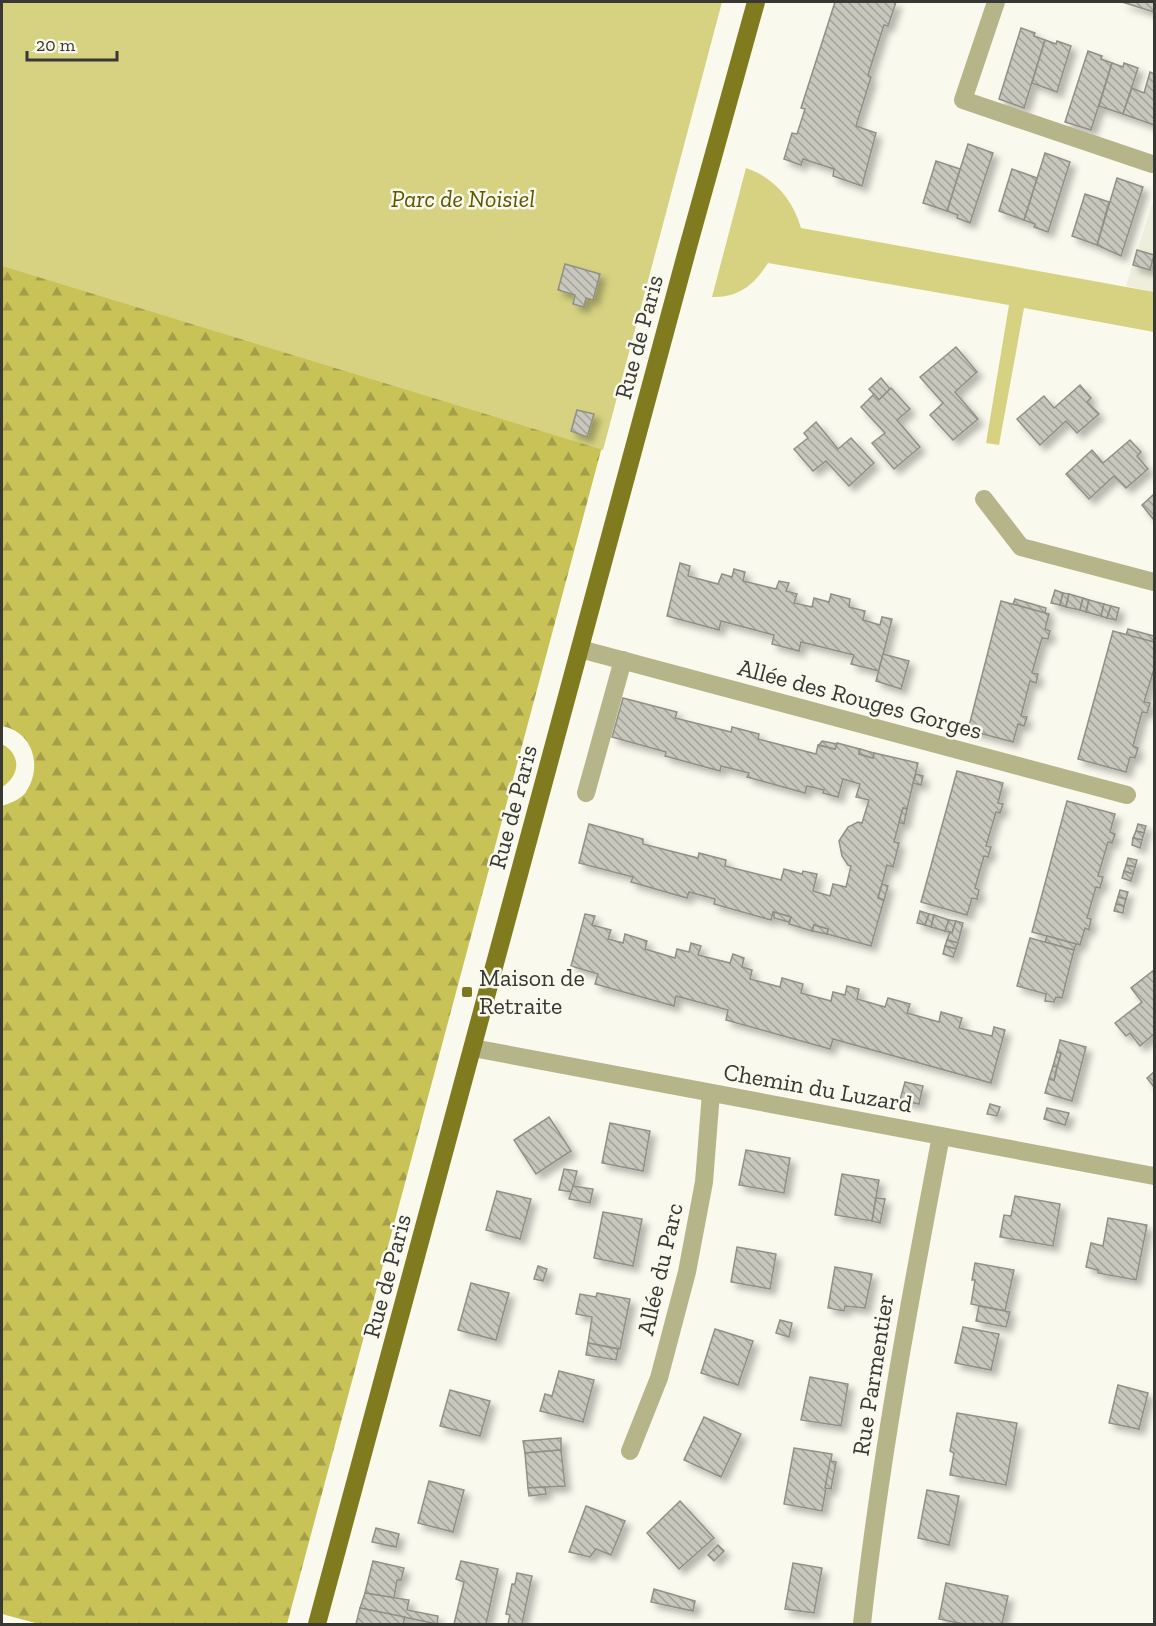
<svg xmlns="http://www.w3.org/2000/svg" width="1156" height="1626" font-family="'Zilla Slab',serif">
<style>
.built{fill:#eeeedc}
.forest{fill:url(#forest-firs)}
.park{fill:#d6d281}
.water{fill:#cbc55a}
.building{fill:url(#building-back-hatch);stroke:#909086;stroke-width:1.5;filter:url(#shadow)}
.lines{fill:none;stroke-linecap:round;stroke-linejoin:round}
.minor{stroke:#b6b58a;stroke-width:18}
.major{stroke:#807b1e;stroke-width:18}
.poi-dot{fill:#7d781e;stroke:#f9f9ee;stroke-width:2}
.labels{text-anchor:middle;stroke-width:5;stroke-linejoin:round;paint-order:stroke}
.park-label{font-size:24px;font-style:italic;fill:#5c5700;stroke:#f9f9ee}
.street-label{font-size:24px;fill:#373733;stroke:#f9f9ee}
.poi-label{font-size:24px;fill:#373733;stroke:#f9f9ee;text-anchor:start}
</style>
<defs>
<pattern id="forest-firs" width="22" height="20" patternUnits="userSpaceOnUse" patternTransform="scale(1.5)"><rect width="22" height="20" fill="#c8c257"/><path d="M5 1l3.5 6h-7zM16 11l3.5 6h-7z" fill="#a39e49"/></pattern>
<pattern id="building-back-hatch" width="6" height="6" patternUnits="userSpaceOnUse" patternTransform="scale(1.5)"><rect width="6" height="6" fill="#c8c7bd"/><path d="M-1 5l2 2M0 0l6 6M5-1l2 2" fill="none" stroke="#a3a29a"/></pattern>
<filter id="shadow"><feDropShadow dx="5.5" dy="5.5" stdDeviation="3" flood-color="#0004"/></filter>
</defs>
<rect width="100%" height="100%" fill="#f9f9ee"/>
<polygon class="built" points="1154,198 1154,292 1126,286"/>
<path class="forest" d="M2,2L645,286L287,1624H39L2,1614V806C8,804 22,799 26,792C43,766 33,732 2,726Z"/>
<g class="park">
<polygon points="2,2 722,2 603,450 2,266"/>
<path d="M746,168C774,177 793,200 801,228L1154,292V332L1024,308L999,445L986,443L1009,305L768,263C755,284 739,298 712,297Z"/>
</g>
<path class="water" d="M2,744C22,755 20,776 2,787Z"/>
<g class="building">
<polygon points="835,2 896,2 888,26 884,25 868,75 871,77 856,126 876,133 862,186 833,176 834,169 803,159 801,165 784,159 792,133 797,134 805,109 801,108"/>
<polygon points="1122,2 1154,2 1154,12"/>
<polygon points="1021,28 1035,33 1034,36 1045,40 1024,108 999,99"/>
<polygon points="1045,40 1056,44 1057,41 1071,46 1057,92 1032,83"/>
<polygon points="1088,51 1102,56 1101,59 1112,63 1091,130 1065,122"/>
<polygon points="1112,63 1123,67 1124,63 1138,68 1123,114 1099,106"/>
<polygon points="1150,72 1154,74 1154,125 1123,114 1132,88 1144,93"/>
<polygon points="968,144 993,153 970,223 957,218 958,215 947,211"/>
<polygon points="1045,153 1070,162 1048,232 1034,227 1035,224 1024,220"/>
<polygon points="936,161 960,169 947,211 923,203"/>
<polygon points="1012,169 1037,178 1024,220 999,211"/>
<polygon points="1117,178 1143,187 1121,256 1097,245"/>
<polygon points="1085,194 1109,202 1097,245 1072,236"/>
<polygon points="1137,250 1154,255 1150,270 1133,265"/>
<polygon points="565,264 600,274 593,300 586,298 584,307 573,304 575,295 558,290"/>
<polygon points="956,347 977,372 955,392 978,419 953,440 930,415 943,403 920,377"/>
<polygon points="881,378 890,389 879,400 869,389"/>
<polygon points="1080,385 1091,398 1087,402 1099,414 1077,433 1066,421 1040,445 1017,419 1044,396 1054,408"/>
<polygon points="891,388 910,409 897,420 920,447 894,469 872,443 885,433 861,407 874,394 879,400"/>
<polygon points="577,410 594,414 587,437 571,431"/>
<polygon points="816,422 838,449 851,438 874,463 849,486 826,461 813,471 794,449 808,438 804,433"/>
<polygon points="1130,440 1141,452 1137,456 1148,469 1126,488 1114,476 1089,499 1066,474 1092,450 1103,463"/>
<polygon points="1154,494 1154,520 1142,505"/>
<polygon points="680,563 690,566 688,576 718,584 722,574 732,577 734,569 745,572 743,581 776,589 779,581 789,583 786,591 797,594 794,603 812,607 814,598 829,602 831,594 850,599 849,607 865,611 863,620 880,625 882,617 892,619 879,671 851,664 854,655 801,642 799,651 772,644 774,635 721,621 719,630 667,616"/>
<polygon points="1055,590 1063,593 1060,605 1051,603"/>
<polygon points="1063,593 1069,594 1066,607 1060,605"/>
<polygon points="1069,594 1083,598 1080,610 1066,607"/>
<polygon points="1083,598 1089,600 1086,612 1080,610"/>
<polygon points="1015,599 1046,608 1045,613 1013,604"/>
<polygon points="1089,600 1104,604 1101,616 1086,612"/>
<polygon points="1001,601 1049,614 1045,629 1050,631 1048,639 1042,638 1032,673 1038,674 1036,683 1030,681 1021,716 1027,717 1024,726 1018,724 1013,742 968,730"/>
<polygon points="1104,604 1111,606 1107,618 1101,616"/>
<polygon points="1111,606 1119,608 1116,620 1107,618"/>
<polygon points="1128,629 1154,636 1154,642 1126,635"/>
<polygon points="1113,631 1154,642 1154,669 1144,702 1150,703 1147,713 1142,712 1133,746 1138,748 1135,758 1130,757 1126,772 1078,759"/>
<polygon points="883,654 909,661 901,689 876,681"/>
<polygon points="623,698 677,712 675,718 731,732 732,727 759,734 758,739 816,754 818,745 835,749 837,743 860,749 859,754 873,758 874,753 918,763 907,809 903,808 894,842 899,843 893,867 887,865 882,884 878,898 884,900 871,946 827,934 828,929 814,925 812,931 789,924 791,917 773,912 771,920 714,904 715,899 689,892 687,898 631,882 633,877 579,863 589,824 643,839 643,844 698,858 699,853 726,860 725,866 781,880 784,869 802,874 803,871 817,874 813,891 830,896 833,884 846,887 851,866 848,865 842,856 839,841 848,827 858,822 862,823 869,800 856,797 860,784 843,779 838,797 823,793 824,790 807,786 805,793 747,777 749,773 721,766 720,771 665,756 666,752 612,737"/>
<polygon points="822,741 837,744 835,749 819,745"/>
<polygon points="860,749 874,753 873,758 859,754"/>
<polygon points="957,771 1003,783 998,803 1003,804 1000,813 996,812 986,846 991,847 988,857 984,856 975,888 979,890 977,899 972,898 967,915 921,902"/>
<polygon points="916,774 923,776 921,785 913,783"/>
<polygon points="1067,801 1115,814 1110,832 1115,834 1112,843 1108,842 1098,876 1103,877 1100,888 1096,887 1087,918 1091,919 1089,930 1085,928 1080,945 1032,932"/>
<polygon points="903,808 907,809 904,824 899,822"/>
<polygon points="1138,824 1146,826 1144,833 1136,831"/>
<polygon points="1136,831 1144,833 1142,840 1133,838"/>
<polygon points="1133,838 1142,840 1140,848 1132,845"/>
<polygon points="1128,858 1137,860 1135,867 1126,865"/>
<polygon points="1126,865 1135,867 1133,874 1124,871"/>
<polygon points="1124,871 1133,874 1131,881 1122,878"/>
<polygon points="882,884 888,886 884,900 878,898"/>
<polygon points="1120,890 1128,892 1126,899 1118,897"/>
<polygon points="1118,897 1126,899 1124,906 1116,904"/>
<polygon points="1116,904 1124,906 1123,913 1114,911"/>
<polygon points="920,911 929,914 925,925 917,923"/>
<polygon points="774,912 791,917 789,922 774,918"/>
<polygon points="585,914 595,916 592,925 611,930 608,939 623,943 625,934 647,941 645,949 675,958 677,949 689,952 691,943 701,946 698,955 730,963 733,954 744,958 742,967 752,970 750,979 780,987 782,978 803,984 801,993 831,1001 833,992 845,995 847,986 859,989 857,999 885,1007 888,998 910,1004 907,1013 939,1022 941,1012 962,1018 959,1028 992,1036 994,1027 1005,1030 991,1083 833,1039 830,1049 726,1020 728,1010 676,996 674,1006 595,984 598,974 571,966"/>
<polygon points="929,914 934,915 931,927 925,925"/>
<polygon points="934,915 949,920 945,931 931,927"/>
<polygon points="949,920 956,921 952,933 945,931"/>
<polygon points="956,921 963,923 958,943 947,940 950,932 952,933"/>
<polygon points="814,925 828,929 827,934 812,931"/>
<polygon points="1047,936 1076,944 1074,950 1045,942"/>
<polygon points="1030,938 1074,950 1062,998 1056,997 1054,1002 1045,1001 1046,994 1017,986"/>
<polygon points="947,940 958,943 956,949 945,946"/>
<polygon points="945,946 956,949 953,957 943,954"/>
<polygon points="1154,970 1154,1034 1140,1046 1130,1033 1126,1036 1115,1023 1142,1002 1131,988"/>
<polygon points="1060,1040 1086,1047 1072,1101 1045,1093 1049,1079 1054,1080 1057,1067 1061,1053 1057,1052"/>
<polygon points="1057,1052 1061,1053 1057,1067 1053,1066"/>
<polygon points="1053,1066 1057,1067 1054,1080 1049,1079"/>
<polygon points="1154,1072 1154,1087 1147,1078"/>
<polygon points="905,1082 923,1086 919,1104 900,1100"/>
<polygon points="990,1104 1000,1107 997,1116 987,1114"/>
<polygon points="1047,1108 1069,1113 1065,1125 1044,1119"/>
<polygon points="549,1117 571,1151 536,1174 514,1140"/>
<polygon points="610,1123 650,1131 643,1171 602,1163"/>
<polygon points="746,1150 790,1158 784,1193 739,1185"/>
<polygon points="564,1169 577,1171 572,1192 559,1190"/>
<polygon points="842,1174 879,1180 872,1221 835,1215"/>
<polygon points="573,1186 593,1189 590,1203 569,1199"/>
<polygon points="497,1191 531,1199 520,1239 486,1230"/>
<polygon points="1015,1196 1060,1204 1053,1246 1000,1237 1004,1215 1011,1216"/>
<polygon points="876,1198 885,1199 880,1223 872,1221"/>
<polygon points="603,1212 642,1219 633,1266 594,1258"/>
<polygon points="1108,1218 1147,1225 1136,1280 1098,1273 1098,1270 1086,1267 1091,1243 1103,1246"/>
<polygon points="737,1247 776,1254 770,1289 731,1282"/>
<polygon points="975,1263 1014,1270 1005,1311 971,1304 975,1280 972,1280"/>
<polygon points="538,1266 547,1269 543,1281 534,1279"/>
<polygon points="835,1267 872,1274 865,1308 845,1306 844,1311 828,1308"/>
<polygon points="471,1283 509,1293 496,1340 458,1330"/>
<polygon points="597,1293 630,1299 620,1349 588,1343 592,1317 576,1314 580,1294 596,1297"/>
<polygon points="979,1306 1010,1312 1006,1327 976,1321"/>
<polygon points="780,1320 792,1323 789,1337 776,1333"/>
<polygon points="963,1327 999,1334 991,1370 955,1363"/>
<polygon points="715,1329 753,1341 738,1385 701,1373"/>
<polygon points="588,1343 618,1349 616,1360 586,1355"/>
<polygon points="559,1371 594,1380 583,1422 540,1411 545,1394 552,1396"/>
<polygon points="810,1377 848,1384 841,1426 801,1420"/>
<polygon points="1118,1385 1148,1393 1139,1429 1109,1423"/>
<polygon points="450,1390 490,1401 480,1436 440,1426"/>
<polygon points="957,1413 1017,1423 1006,1485 950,1475 954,1453 950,1451"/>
<polygon points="704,1417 741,1434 721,1477 684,1460"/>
<polygon points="561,1438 561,1450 525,1453 523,1441"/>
<polygon points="794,1448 832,1454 822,1511 784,1504"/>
<polygon points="561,1450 565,1486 528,1488 525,1453"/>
<polygon points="830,1461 836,1462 831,1489 825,1488"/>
<polygon points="429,1481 464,1490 453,1532 418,1523"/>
<polygon points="545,1487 546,1494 529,1496 528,1488"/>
<polygon points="927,1490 959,1496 949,1545 918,1538"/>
<polygon points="680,1501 714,1538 679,1569 647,1533"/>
<polygon points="586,1506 625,1521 611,1555 596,1549 590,1557 569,1552"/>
<polygon points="376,1528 399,1534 396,1547 372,1542"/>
<polygon points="718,1545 724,1551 714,1561 708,1555"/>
<polygon points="373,1561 404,1568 401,1580 397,1580 394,1598 365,1593"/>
<polygon points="461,1561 498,1569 486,1624 454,1624 464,1582 456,1579"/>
<polygon points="793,1563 822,1568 814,1613 785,1609"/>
<polygon points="517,1573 532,1576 522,1624 508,1624 510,1615 506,1614 512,1584 515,1584"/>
<polygon points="946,1583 1008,1596 1002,1624 964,1624 939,1619"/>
<polygon points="654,1589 695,1601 693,1611 651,1602"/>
<polygon points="365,1593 409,1600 407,1610 438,1616 437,1624 360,1608"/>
<polygon points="360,1608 405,1617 403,1624 356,1624"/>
</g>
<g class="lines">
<g class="minor">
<polyline points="996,2 963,100 1152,164"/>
<polyline points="984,499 1021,547 1154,582"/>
<polyline points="580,649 1127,795"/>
<polyline points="586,793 623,660"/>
<polyline points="473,1048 1154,1176"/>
<polyline points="630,1451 659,1378 687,1272 704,1182 711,1093"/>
<path d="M862,1624C880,1460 910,1298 941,1136"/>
</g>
<polyline class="major" points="317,1624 688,247 756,2"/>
</g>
<rect class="poi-dot" x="461" y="986" width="12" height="12" rx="3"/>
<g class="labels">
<g class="park-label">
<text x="463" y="207">Parc de Noisiel</text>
</g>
<g class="street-label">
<text transform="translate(639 337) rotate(-75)" y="8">Rue de Paris</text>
<text transform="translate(860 699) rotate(15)" y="8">Allée des Rouges Gorges</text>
<text transform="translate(513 807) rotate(-75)" y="8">Rue de Paris</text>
<text transform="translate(818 1088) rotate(10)" y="8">Chemin du Luzard</text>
<text transform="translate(660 1269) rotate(-77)" y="8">Allée du Parc</text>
<text transform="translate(387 1276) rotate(-75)" y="8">Rue de Paris</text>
<text transform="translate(873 1375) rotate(-81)" y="8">Rue Parmentier</text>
</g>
<g class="poi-label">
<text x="479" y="986">Maison de<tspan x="479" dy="28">Retraite</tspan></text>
</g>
</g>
<rect width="1156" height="1626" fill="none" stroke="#373733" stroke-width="6"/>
<path d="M27 51v9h90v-9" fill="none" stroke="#373733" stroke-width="3"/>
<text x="36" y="51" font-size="18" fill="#373733" stroke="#f9f9ee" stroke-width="4.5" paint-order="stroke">20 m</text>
</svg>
